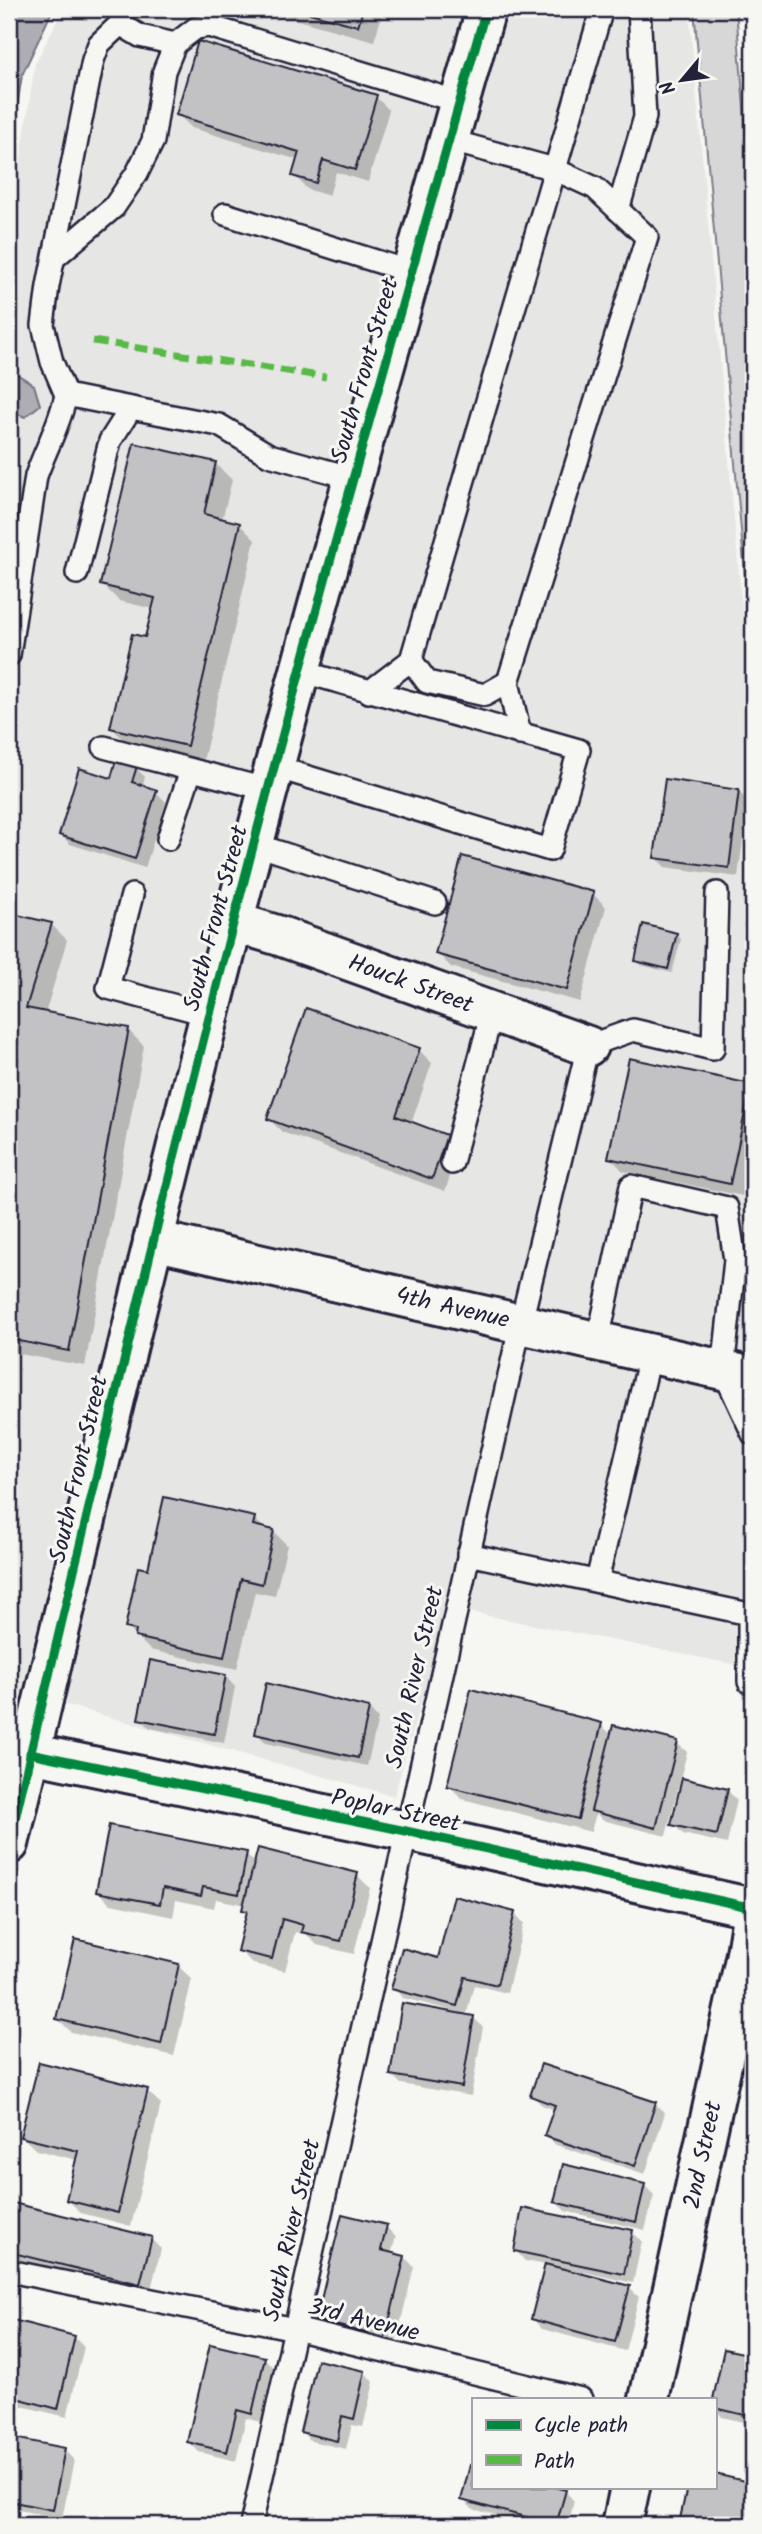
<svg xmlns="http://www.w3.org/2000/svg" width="762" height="2534" font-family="Kalam,sans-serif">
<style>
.built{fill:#e6e6e4}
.green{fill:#d7d7d7;stroke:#7c7c89;stroke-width:2}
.water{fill:#adadb3;stroke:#757583;stroke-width:2}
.shadow{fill:#0003}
.building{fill:#c2c2c4;stroke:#22223b;stroke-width:2}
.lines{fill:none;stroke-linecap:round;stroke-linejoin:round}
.lane-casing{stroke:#22223b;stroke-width:26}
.street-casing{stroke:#22223b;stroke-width:44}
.primary-casing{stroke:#22223b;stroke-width:44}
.lane{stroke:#f6f6f2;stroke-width:21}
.street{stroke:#f6f6f2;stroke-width:38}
.primary{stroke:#f6f6f2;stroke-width:38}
.quiet{stroke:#58b947;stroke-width:7;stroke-dasharray:14 7;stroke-linecap:butt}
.cycleway-casing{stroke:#f6f6f2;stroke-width:13}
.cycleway{stroke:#00873e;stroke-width:9}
.labels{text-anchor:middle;stroke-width:6;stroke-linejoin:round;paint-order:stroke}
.street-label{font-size:24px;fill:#22223b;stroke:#f6f6f2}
</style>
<rect width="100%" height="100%" fill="#f6f6f2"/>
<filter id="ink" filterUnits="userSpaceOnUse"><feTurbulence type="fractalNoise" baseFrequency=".0143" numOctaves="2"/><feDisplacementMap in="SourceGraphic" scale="14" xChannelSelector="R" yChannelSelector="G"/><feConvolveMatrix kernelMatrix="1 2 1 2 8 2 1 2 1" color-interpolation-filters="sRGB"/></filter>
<g filter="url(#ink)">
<polygon class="built" points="63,9 689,9 753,732 753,1668 448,1608 394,1796 12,1690 9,1684 9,238 35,64"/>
<polygon class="green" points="694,9 736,9 753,219 753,663"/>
<g class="water">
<polygon points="9,9 53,9 22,75 9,157"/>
<polygon points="9,369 34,385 40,405 25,417 9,410"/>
</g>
<g class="shadow">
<polygon points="257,9 384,9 374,41"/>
<polygon points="376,97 389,110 368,182 336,172 329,196 307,189 294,175 298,160 192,128 178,115"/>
<polygon points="215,463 232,480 222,520 239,524 255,540 203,761 128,744 112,728 147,640 154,609 119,601 102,584"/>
<polygon points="136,768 145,777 142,788 156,792 166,802 145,868 70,844 60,834 112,781"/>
<polygon points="738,791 748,801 738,877 665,867 656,858"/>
<polygon points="593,894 606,907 580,1002 451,967 437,953"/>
<polygon points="9,914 51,924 67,940 45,1014 128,1030 144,1046 85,1366 9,1352"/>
<polygon points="676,934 681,939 672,973 641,965 637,960"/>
<polygon points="419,1050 432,1063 411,1124 446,1137 459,1150 445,1191 282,1132 269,1119"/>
<polygon points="750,1086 753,1089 753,1150 743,1196 623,1171 610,1157"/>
<polygon points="254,1518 265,1529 273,1531 287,1545 275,1596 255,1592 237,1669 150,1650 127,1627"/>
<polygon points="226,1677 235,1687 224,1743 150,1728 140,1718"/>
<polygon points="369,1709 378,1719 367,1766 266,1743 257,1733"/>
<polygon points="601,1725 612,1735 677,1743 687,1752 666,1836 602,1820 596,1813 591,1832 462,1799 449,1785"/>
<polygon points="727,1790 737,1800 727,1844 683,1834 673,1824"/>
<polygon points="246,1854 256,1864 357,1875 370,1888 354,1954 317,1945 307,1935 295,1932 285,1971 253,1964 239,1950 248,1913 244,1909 245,1905 216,1899 214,1908 176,1900 173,1917 111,1904 97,1891"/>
<polygon points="514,1913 524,1923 507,1993 474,1985 466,2016 473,2017 483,2027 471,2096 401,2084 392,2075 450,2010 403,1998 393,1988"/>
<polygon points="178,1966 192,1979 174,2056 71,2032 58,2019"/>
<polygon points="147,2091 161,2104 131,2226 81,2213 68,2200 77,2160 36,2150 22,2137"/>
<polygon points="532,2096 655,2104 665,2113 645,2174 556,2145 546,2136 555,2110 542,2105"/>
<polygon points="644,2185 654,2195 645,2230 565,2211 555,2201"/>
<polygon points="9,2204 151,2239 161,2249 150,2293 9,2258"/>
<polygon points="386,2227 396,2237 391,2254 405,2257 414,2267 395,2346 328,2329 318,2319"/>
<polygon points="632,2232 642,2241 633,2283 584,2272 583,2275 629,2288 639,2297 625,2351 542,2329 533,2319 547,2265 525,2261 516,2251"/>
<polygon points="9,2321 74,2337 84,2347 67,2417 9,2403"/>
<polygon points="725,2351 753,2357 753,2424 722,2417 715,2409 714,2399"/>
<polygon points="264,2358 274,2368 261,2422 246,2418 236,2461 199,2452 189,2442"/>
<polygon points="364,2372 374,2382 363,2427 352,2425 346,2449 311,2441 301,2431"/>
<polygon points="9,2439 64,2450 74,2460 62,2519 9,2508"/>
<polygon points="471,2467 473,2467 473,2487 547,2487 565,2491 574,2501 568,2525 534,2525 472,2509 463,2499"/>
<polygon points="715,2475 753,2485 753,2525 689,2525 681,2518 689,2487 715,2487"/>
</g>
<g class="building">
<polygon points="295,9 363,9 358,26"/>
<polygon points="198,41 377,95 355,170 323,160 316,183 292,176 299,152 176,115"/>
<polygon points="134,443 216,462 204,514 240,523 187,746 110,728 132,634 145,637 155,598 100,585"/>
<polygon points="116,760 137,766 132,782 157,790 135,859 59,835 79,768 111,778"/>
<polygon points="665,779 739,790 729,868 654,858"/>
<polygon points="462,856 594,892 567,990 435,954"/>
<polygon points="9,913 52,923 26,1008 129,1028 69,1351 9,1339"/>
<polygon points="643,924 677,933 668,969 635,961"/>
<polygon points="306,1008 420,1048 396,1116 447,1135 432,1179 267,1119"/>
<polygon points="629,1058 751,1084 730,1184 608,1158"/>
<polygon points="164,1497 255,1517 253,1525 274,1530 262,1584 241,1579 224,1657 135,1637 136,1630 125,1628 138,1567 148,1569"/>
<polygon points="150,1660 226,1675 214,1734 138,1719"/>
<polygon points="266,1683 369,1708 358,1758 255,1734"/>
<polygon points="471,1689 602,1723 578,1819 447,1786"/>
<polygon points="613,1725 678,1741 656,1828 591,1811"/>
<polygon points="682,1778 728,1789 717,1835 671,1825"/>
<polygon points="109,1825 247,1852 239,1894 203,1887 201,1896 163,1888 160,1904 96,1892"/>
<polygon points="258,1848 358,1873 341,1941 301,1932 303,1925 282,1919 272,1959 237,1951 247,1911 242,1910"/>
<polygon points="454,1896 515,1912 497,1985 465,1977 457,2006 391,1989 402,1948 438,1958"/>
<polygon points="75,1939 179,1964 161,2044 56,2019"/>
<polygon points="402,2003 474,2016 462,2087 390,2075"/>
<polygon points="39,2062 148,2089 118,2213 66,2200 78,2151 20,2137"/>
<polygon points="541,2064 656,2102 635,2166 544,2136 555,2105 530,2096"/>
<polygon points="563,2164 645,2184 636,2222 554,2202"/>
<polygon points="9,2202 152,2237 140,2284 9,2252"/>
<polygon points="522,2208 633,2230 624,2274 514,2251"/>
<polygon points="342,2214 387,2225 381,2250 405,2256 385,2338 316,2320"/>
<polygon points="545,2264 630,2286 615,2342 531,2319"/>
<polygon points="9,2319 75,2336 58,2409 9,2396"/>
<polygon points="210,2344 265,2357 252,2414 237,2410 227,2452 187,2442"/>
<polygon points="724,2349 753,2355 753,2417 715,2408 715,2399 713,2399"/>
<polygon points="317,2360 365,2371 354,2419 342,2416 337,2441 300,2432"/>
<polygon points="9,2437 65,2448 53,2510 9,2501"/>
<polygon points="470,2465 473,2466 473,2487 554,2487 566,2490 556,2525 461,2500"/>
<polygon points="715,2474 753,2483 753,2525 707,2525 680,2519 687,2487 715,2487"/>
</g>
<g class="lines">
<g class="lane-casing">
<g id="lane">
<polyline points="175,44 196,28 209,26 459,102"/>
<polyline points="448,140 554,169 595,188 647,237 508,682 520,734"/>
<polyline points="618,210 645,117 639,9"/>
<polyline points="225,214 411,272"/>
<polyline points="55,257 114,207 137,173 153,141 164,71 175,44"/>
<polyline points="131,408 66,395 52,362 43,325 48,286 93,60 99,44 120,24 140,36 175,44"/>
<polyline points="77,573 110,441 131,408 219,425 269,455 353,478"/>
<path d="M9,655L36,476C46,448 60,424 66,395"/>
<polyline points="411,660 427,682 485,695 508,682"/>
<polyline points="369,692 411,660 602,9"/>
<polyline points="104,747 269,790"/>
<polyline points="275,767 550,850 579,750 300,671"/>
<polyline points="168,839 191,770"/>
<polyline points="254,844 435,903"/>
<polyline points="132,895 108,988 210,1015"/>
<polyline points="452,1163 492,1012"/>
<polyline points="598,1340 631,1186 727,1208 735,1260 723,1370 753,1434"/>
<polyline points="468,1554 749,1614"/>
<polyline points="597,1581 651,1352"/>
<polyline points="753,1610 749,1614 749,1682 753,1683"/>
<polyline points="9,2271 295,2329 581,2399"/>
<polyline points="251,2525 521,1322 588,1046 633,1030 713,1049 717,893"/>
</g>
</g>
<g class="street-casing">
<g id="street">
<polyline points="234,922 280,936 588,1046"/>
<polyline points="153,1240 753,1377"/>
<polyline points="30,1753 406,1831 753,1908"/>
<polyline points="649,2399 746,1954 753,1910"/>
<polyline points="622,2525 630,2487"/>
</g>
</g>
<g class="primary-casing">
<path id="primary" d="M9,1844C85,1523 161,1201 244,881C320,589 404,299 486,9"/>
</g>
<use href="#lane" class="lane"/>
<use href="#street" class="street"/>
<use href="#primary" class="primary"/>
<polyline class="quiet" points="93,341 326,377"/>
<g class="cycleway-casing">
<g id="cycleway">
<polyline points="30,1753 406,1831 753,1908"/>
<path d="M9,1844C85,1523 161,1201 244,881C320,589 404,299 486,9"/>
</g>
</g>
<use href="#cycleway" class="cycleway"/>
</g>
</g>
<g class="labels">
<g class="street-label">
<text transform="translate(364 370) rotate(-74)" y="8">South Front Street</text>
<text transform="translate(215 918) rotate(-75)" y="8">South Front Street</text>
<text transform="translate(411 983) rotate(20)" y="8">Houck Street</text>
<text transform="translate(453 1307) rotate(13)" y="8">4th Avenue</text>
<text transform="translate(78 1469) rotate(-77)" y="8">South Front Street</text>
<text transform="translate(414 1677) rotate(-77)" y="8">South River Street</text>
<text transform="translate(396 1810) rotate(12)" y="8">Poplar Street</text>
<text transform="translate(702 2155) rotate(-78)" y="8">2nd Street</text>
<text transform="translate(291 2230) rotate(-77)" y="8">South River Street</text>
<text transform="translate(364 2319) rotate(14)" y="8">3rd Avenue</text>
</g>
</g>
<rect width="762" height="2534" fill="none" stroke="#f6f6f2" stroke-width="35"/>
<rect x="18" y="18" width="727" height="2499" fill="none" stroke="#22223b" stroke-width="2.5" filter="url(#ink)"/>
<rect x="472" y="2398" width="245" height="91" fill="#f6f6f2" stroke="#a1a1a9" stroke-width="2"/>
<rect x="486" y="2420" width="35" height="10" fill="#00873e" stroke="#a1a1a9" stroke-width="2"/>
<text x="534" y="2432" font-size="21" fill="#22223b">Cycle path</text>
<rect x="486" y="2455" width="35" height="10" fill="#58b947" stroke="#a1a1a9" stroke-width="2"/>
<text x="534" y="2468" font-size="21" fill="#22223b">Path</text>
<g transform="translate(682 80) rotate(241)" stroke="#f6f6f2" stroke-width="5" paint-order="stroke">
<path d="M0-5L12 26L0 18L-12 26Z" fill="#22223b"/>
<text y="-10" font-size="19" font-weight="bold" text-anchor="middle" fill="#22223b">N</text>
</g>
</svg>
